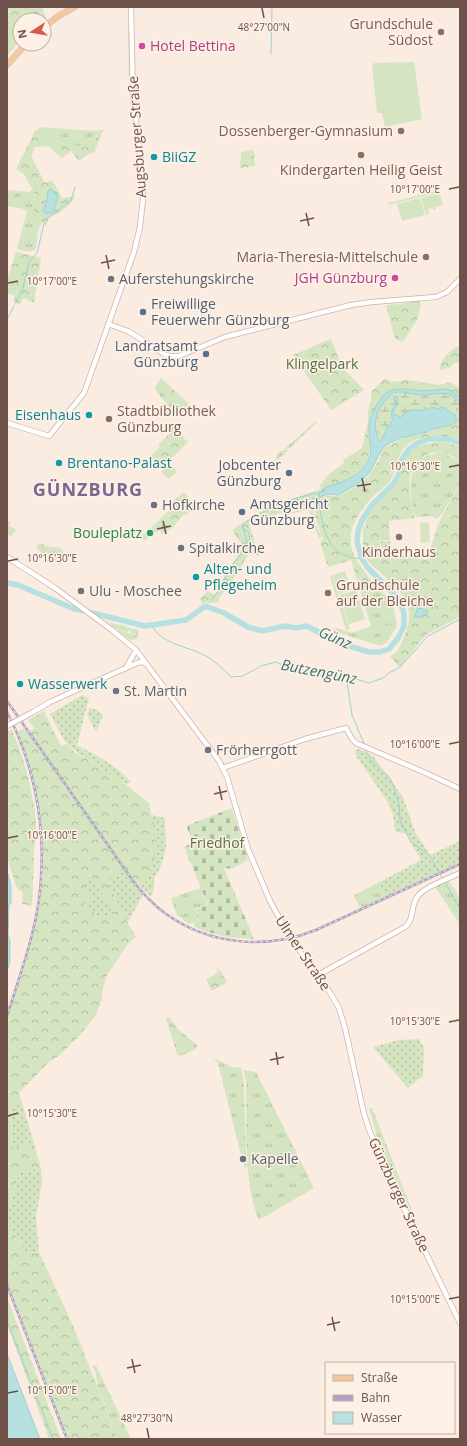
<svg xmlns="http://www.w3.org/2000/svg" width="467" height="1446" font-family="'Open Sans',sans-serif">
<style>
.grass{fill:url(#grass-tufts)}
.forest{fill:url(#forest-crowns)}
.wetland{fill:url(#wetland-marsh)}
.cemetery{fill:url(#cemetery-stones)}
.garden{fill:url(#garden-dots)}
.pitch{fill:#d5e5c1}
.water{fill:#b7e1e1;stroke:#9ed1d2}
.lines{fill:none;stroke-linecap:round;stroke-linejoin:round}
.stream{stroke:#9ed1d2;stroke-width:1}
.river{stroke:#b7e1e1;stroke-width:5.5}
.secondary-casing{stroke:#ceb4a9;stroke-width:6}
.primary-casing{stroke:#d4cbc9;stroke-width:7}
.secondary{stroke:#fff;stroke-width:4.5}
.primary{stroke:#f4c79d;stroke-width:5}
.rail-casing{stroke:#aea1c1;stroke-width:2.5}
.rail{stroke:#fdf1e6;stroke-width:1;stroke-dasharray:3;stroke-linecap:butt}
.secondary-bridge-casing{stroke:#ceb4a9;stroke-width:6;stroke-linecap:butt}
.secondary-bridge{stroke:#fff;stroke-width:4.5}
.ticks{fill:none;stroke:#6e524a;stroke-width:1.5}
.education-dot{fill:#8d6e63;stroke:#fdf1e6;stroke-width:1.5}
.hotel-dot{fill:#d1479c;stroke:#fdf1e6;stroke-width:1.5}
.culture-dot{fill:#0f9aa8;stroke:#fdf1e6;stroke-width:1.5}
.worship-dot{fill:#6b7280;stroke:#fdf1e6;stroke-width:1.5}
.service-dot{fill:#5c6f8a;stroke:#fdf1e6;stroke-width:1.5}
.leisure-dot{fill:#2e9e5b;stroke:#fdf1e6;stroke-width:1.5}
.labels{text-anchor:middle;stroke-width:3;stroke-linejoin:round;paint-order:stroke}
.education-label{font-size:14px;fill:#785e54;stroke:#fdf1e6;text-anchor:end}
.hotel-label{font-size:14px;fill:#b23c85;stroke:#fdf1e6;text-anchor:start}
.street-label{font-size:14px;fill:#6e524a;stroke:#fdf1e6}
.culture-label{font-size:14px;fill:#0d838f;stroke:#fdf1e6;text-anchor:start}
.worship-label{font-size:14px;fill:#5b616d;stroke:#fdf1e6;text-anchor:start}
.service-label{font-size:14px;fill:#4e5e75;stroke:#fdf1e6;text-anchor:start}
.park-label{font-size:14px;fill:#587343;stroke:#fdf1e6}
.leisure-label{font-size:14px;fill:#27864d;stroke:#fdf1e6;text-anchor:end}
.water-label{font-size:15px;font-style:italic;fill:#407273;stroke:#fdf1e6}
.district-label{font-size:18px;font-weight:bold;letter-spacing:1px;fill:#7c6691;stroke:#fdf1e6}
.ticks-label{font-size:10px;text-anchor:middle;fill:#6e524a;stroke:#fdf1e6;stroke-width:3;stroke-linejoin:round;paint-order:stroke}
</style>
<defs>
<pattern id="grass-tufts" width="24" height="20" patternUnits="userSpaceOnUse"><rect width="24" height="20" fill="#d5e5c1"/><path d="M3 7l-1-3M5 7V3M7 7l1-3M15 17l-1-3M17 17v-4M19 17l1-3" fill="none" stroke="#b1bc9f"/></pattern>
<pattern id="forest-crowns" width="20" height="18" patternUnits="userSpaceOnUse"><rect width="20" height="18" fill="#d5e5c1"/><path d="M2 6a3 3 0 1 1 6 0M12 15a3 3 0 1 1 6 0" fill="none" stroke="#b1bc9f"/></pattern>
<pattern id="wetland-marsh" width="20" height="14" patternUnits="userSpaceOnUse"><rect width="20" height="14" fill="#d5e5c1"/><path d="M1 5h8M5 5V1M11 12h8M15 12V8" fill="none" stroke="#b1bc9f"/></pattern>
<pattern id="cemetery-stones" width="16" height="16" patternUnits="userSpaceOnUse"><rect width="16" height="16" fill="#d5e5c1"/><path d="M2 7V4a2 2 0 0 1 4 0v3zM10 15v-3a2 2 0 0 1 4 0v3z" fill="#b1bc9f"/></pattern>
<pattern id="garden-dots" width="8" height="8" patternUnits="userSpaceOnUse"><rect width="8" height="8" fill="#d5e5c1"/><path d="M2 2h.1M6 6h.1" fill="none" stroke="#b1bc9f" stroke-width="1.8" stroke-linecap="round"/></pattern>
</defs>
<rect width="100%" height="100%" fill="#faece0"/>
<g class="grass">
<path d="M128,28L129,31C129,43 133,72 129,81Z"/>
<path d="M39,127L96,131L97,135L91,143L86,147C72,145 60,141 46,140L38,130Z"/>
<path d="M7,190L29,192L33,190L35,197L33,210L43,221L38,230L36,248C32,254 24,251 17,249L27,212L24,209L7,206Z"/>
<polygon points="161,378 189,404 184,409 182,408 175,414 156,391 155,387"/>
<polygon points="316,421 317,422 290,448 283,450"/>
<polygon points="289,450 271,465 271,466 280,451"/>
<path d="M440,452L453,458L460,463V483L442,514L436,519L431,516L416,517C410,504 407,471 419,460C425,456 433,454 440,452Z"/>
<polygon points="169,463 177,471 169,479 161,472"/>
<polygon points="312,505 313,507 315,523 321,535 321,538 319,539 309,509 290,514 290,513"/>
<path d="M356,578L362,581L370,590L378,589C394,601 394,607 397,626L387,642L381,646L333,631L336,628L352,633L371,626Z"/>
<polygon points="108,622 138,630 138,635 131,633 130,630 129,630 128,632 116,629"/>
<polygon points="118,631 118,630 138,636 136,639 130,640"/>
<path d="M448,880C462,898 460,902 460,924L435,887Z"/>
<polygon points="378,883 385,897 360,908 354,895"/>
<polygon points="201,888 207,905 195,909 198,921 189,924 177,915 171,898"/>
<path d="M169,1017L178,1029L198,1046C195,1051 184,1054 178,1057L166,1019Z"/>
<polygon points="212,1057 232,1067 241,1068 244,1082 245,1124 242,1124 243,1154 241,1155 218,1063"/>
<path d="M243,1070L256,1072L314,1188L259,1220C243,1186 247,1120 246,1081Z"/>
<polygon points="369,1108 372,1108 417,1223 412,1223 378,1149 383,1146 377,1136"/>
<polygon points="96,1365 131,1439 118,1439 98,1387 95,1371 92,1367"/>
</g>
<g class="forest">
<polygon points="7,7 42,7 46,18 43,20 20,20 20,40 7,56"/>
<path d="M36,129L45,135L46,140L67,143L69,142L74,145L86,147L91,143L97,136L96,131L103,130L94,153L89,154L79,161L71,151L62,158L48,146L35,147L31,156L45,183L52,180L62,198L75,196C70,207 59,213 49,218L46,226L33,210L35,197L33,190L24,174L16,169Z"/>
<polygon points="254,150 255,166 240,168 241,152"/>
<polygon points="16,252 41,258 34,303 23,298 20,305 14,302 14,295 7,293 7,280"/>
<polygon points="413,301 419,301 421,304 418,318 403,342 395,339 386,305 401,304"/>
<polygon points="331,339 342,367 364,390 331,410 293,355"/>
<path d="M456,347H460V362L454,363L451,367L440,370C439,360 449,352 456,347Z"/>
<path d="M385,378L392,382L407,380L439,385L450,382L460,389V398L452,391L447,389L423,391L404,389L391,390L371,418L369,425L370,441L369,458L363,468L350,479L326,487L323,492C334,505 362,484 370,474C375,467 383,454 384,446L390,445L400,439L452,425L456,423L457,420L455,410L460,403V439C443,435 421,434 407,445C396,454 398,470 390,481C383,489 374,494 368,502C362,508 351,526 351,534C350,540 351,550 354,555C359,567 370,577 377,588L370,589L362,581L356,577L351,560L328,567L320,542L323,539L315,517L317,498L316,497L314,502L312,503L249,523L259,556H257L250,552L229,586L219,598V602L209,603L211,600L210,599L203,605L200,598L208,591L214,595C220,589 222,581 226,573C231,564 239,557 242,546L232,530L266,508L321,489L320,485L329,474L344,463L343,460L362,448L368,421V411L371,400L372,391Z"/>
<polygon points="166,389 173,389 182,398 177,404 174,401 175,399 166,392"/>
<polygon points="172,427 188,442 161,469 157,464 155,466 148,459 160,447 158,445 170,433 169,431"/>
<path d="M447,442L460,447V462C455,458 447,453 441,452C429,450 415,462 411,472C407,482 412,508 415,518L389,521L390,540L378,541L383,552L427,560L438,524L460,484V617L427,634L419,643L400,668L390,656C398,653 401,645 404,637C418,604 402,594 380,572C376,569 372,566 369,562C361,551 363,539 363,526L367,527L365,523C366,519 367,515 370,512C376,501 388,494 396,485C401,478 403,469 405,461C409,443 432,443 447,442Z"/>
<polygon points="184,492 196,507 186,515 184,514 172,528 162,534 159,530 144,541 140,538 175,505 172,502"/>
<path d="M40,543L49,547H60C66,553 64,559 59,565L45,553L44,555L37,549V546Z"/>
<polygon points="44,711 61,746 67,744 74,752 113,774 149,803 152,818 159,829 158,851 143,889 137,883 134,885 143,895 127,922 136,937 128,944 107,975 102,992 102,999 96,1015 79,1036 60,1055 49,1062 19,1093 21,1100 10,1109 13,1147 34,1143 41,1169 20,1172 7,1215 7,1021 33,933 43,878 43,839 38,802 30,768 18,731 24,728 27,733 34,728 28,720"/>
<path d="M11,729C23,751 34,797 36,822C36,829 36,837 35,844C34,850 33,853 34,859L32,906L22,904L23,893L16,887L7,857V732Z"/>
<polygon points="216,968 220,970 227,982 212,991 206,980 218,972"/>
<polygon points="242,1124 245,1124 247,1167 244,1168"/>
<polygon points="7,1220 26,1253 39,1252 74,1328 118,1439 68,1439 7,1281"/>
<polygon points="7,1298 13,1313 61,1439 49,1439 7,1324"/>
</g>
<path class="wetland" d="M403,392L423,395L446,393L450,395L460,402L455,410L456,416L443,407L438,409L406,413L401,417L393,414V409L392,411C393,419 391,425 384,431V435L380,443C372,427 376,405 391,395C394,392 399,393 403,392Z"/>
<path class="cemetery" d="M232,808L248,860L232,869L224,868L254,939C233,938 214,936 195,927L194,923L199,921L195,910L208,905L184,847L193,843L187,828L188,825Z"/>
<g class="garden">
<polygon points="390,541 392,552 384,551 379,542"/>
<path d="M82,695L89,698L77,745C96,755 116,765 131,782L127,784L75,751L64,740L50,714Z"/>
<polygon points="89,708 97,710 103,715 96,732 87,715"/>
<polygon points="359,749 373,756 403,797 415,832 430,855 460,841 460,862 385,897 378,883 421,860 406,834 395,831 393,815 389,804 355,754 356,750"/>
<polygon points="152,815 165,818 166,848 161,866 154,879 154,888 151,897 143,889 158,851"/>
<polygon points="122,872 143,895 128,922 106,880"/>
<polygon points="93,877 113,915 97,915 83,904 91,899 84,887"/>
<polygon points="419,1039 424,1048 423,1076 408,1088 373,1047 399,1040"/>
<polygon points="21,1100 34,1143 13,1147 10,1109"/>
<polygon points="41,1169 42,1182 36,1217 39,1252 26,1253 7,1220 7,1215 20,1172"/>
</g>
<g class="pitch">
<polygon points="414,62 422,119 385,127 382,113 377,113 372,66 374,63"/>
<polygon points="440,190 440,192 389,205 388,203"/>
<polygon points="440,193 443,205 436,207 436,210 434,210 432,208 428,209 429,214 426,215 421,198"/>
<polygon points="420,198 425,215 402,221 397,204"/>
<polygon points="7,520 10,522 9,525 16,530 11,537 9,535 7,536"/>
<polygon points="429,522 430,542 421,543 420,523"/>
<polygon points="345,571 351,590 339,594 333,575"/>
<polygon points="332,575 350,629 346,630 330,576"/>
<polygon points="356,590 365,619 349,624 340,595"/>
<polygon points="395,625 395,626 385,641 378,627"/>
</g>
<g class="water">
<polygon points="51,189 57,195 58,197 53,212 46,214 43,211 47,200 48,191"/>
<path d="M404,389L423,391L447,389L452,391L460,398V403C456,400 452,395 448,394C440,392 431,395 423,395C414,395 402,390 393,393C390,394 388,398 386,400C375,410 372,429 380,442C384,438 384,432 387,427L390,426L393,418L391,413C392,410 394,406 396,404V401L394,400V397L396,396L398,398L397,405L393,412L394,415L401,417L405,412L406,413C411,408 416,410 422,411L426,408L428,410L432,407L438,409L442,407L456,416V422L451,425L430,430L426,432L400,438L384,446L370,472L358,484L338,495L327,494L319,497V492H323L326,487C342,482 361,477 369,459C373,449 368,436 369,426C369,418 380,397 386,393C391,389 398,389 404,389Z"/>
<polygon points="420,608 428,611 427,614 416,618 414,617 418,609"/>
<polygon points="7,871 11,885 11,904 9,904 8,935 10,940 10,961 7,971"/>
<polygon points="7,1354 40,1439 7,1439"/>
</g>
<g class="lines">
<g class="stream">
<polyline points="271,54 272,7"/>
<polyline points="15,304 23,288 29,262 37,253 45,220 71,200 75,187"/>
<polyline points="7,320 14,306"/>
<polyline points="457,420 460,419"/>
<path d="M319,496C320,516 324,549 347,556C351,558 357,558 362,559"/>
<polyline points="244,529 248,532 250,538 248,541"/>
<polyline points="204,607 220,590 228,571 241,554 247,542 242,524 258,515 281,503 314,493 319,494"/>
<path d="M152,625C160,644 187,646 204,655C215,661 223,669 231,677L243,676L261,666L276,662L292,669L321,675L346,676L369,683L383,678L390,672L395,670L401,666L428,636L460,619"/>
<polyline points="346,676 352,715 365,746"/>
<polyline points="365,749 371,761 388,776 392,782 399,804 400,820 411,842 430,856 443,879"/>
<polyline points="445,882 460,909"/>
<polyline points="7,1321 53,1439"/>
</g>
<polyline class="river" points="7,583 18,585 72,608 145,626 186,620 204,607 208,607 224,613 248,627 262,631 285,626 296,628 307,626 339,643 369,652 380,652 389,649 398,638 404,626 404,613 399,599 368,568 362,559 357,542 358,531 362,520 372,505 394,483 399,474 402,459 409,449 418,443 429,439 448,439 460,443"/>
<g class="secondary-casing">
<g id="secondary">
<polyline points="108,324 128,331 166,355 170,356 179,356 225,337 351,305 372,302 436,297 447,292 460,279"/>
<polyline points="7,423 49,436 84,393 134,252 140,227 143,199 141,159 133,99 131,7"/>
<polyline points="7,557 55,588 112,630 136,650 219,761 227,777 248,849 270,901 291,939 329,991 339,1008 345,1028 364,1114 370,1132 402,1204 460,1323"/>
<polyline points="126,668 136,650"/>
<polyline points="33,712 50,702 137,663 142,662 147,664"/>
<polyline points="223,768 305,739 346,728 352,739 356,743 428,774 460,789"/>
<path d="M318,975L405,927C414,919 411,910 415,901C419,888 448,879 460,873"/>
</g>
</g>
<g class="primary-casing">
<g id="primary">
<polyline points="44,27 60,15 75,7"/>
<polyline points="7,65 26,44"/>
</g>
</g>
<use href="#secondary" class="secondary"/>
<use href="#primary" class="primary"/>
<g class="rail-casing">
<g id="rail">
<path d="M7,701L133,881C143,893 153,905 166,914C210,945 266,950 316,930L460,864"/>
<path d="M7,712C33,762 45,820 41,877C39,925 21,971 7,1016"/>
<polyline points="7,1285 67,1439"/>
</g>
</g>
<use href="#rail" class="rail"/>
<g class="secondary-bridge-casing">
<polyline id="secondary-bridge" points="7,726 33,712"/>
</g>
<use href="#secondary-bridge" class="secondary-bridge"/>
</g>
<path class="ticks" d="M262,8L264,18M449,189L459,187M306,213L309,226M300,221L314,218M106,255L109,269M101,263L115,260M8,283L18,281M449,467L459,465M362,478L365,492M357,486L371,484M163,521L166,534M157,529L171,526M8,561L18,559M449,744L459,742M219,786L222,800M214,794L227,791M8,838L18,836M449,1022L459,1020M276,1052L278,1065M270,1060L284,1057M8,1116L18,1113M449,1299L459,1297M332,1317L335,1331M327,1325L340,1322M132,1359L135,1373M127,1368L141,1365M8,1393L18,1391M147,1428L149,1438"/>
<g class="education-dot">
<circle cx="441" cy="32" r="4"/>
<circle cx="401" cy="131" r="4"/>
<circle cx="361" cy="155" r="4"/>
<circle cx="426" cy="257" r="4"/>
<circle cx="109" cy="419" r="4"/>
<circle cx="399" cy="537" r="4"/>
<circle cx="328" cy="593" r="4"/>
</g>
<g class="hotel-dot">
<circle cx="142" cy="46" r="4"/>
<circle cx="395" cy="278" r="4"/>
</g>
<g class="culture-dot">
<circle cx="154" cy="157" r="4"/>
<circle cx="89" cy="415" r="4"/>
<circle cx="59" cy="463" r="4"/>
<circle cx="196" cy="577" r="4"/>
<circle cx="20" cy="684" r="4"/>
</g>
<g class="worship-dot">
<circle cx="111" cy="279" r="4"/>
<circle cx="154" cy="505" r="4"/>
<circle cx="181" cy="548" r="4"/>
<circle cx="81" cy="591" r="4"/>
<circle cx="116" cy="691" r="4"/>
<circle cx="208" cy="750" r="4"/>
<circle cx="243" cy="1159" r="4"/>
</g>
<g class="service-dot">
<circle cx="143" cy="312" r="4"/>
<circle cx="206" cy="354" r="4"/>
<circle cx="289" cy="473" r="4"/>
<circle cx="242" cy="512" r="4"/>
</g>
<circle class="leisure-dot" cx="150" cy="533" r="4"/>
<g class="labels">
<g class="education-label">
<text x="433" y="29">Grundschule<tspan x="433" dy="16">Südost</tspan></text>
<text x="393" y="136">Dossenberger-Gymnasium</text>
<text x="361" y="175" text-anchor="middle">Kindergarten Heilig Geist</text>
<text x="418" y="262">Maria-Theresia-Mittelschule</text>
<text x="117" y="416" text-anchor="start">Stadtbibliothek<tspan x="117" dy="16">Günzburg</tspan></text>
<text x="399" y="557" text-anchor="middle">Kinderhaus</text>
<text x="336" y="590" text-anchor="start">Grundschule<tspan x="336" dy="16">auf der Bleiche</tspan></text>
</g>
<g class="hotel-label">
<text x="150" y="51">Hotel Bettina</text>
<text x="387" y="283" text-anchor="end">JGH Günzburg</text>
</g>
<g class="street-label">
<text transform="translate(137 137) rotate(-94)" y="5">Augsburger Straße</text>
<text transform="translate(303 953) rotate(56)" y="5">Ulmer Straße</text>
<text transform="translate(399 1195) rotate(65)" y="5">Günzburger Straße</text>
</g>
<g class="culture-label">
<text x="162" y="162">BiiGZ</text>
<text x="81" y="420" text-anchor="end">Eisenhaus</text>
<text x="67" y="468">Brentano-Palast</text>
<text x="204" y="574">Alten- und<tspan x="204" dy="16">Pflegeheim</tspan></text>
<text x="28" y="689">Wasserwerk</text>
</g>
<g class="worship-label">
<text x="119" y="284">Auferstehungskirche</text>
<text x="162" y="510">Hofkirche</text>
<text x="189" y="553">Spitalkirche</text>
<text x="89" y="596">Ulu - Moschee</text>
<text x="124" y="696">St. Martin</text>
<text x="216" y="755">Frörherrgott</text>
<text x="251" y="1164">Kapelle</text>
</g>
<g class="service-label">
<text x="151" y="309">Freiwillige<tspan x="151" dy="16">Feuerwehr Günzburg</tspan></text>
<text x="198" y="351" text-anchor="end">Landratsamt<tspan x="198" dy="16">Günzburg</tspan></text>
<text x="281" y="470" text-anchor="end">Jobcenter<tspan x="281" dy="16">Günzburg</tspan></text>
<text x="250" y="509">Amtsgericht<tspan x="250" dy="16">Günzburg</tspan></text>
</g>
<g class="park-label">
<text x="322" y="369">Klingelpark</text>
<text x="217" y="848">Friedhof</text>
</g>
<g class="leisure-label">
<text x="142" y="538">Bouleplatz</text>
</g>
<g class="water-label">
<text transform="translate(335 638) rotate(24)" y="5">Günz</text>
<text transform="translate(319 672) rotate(11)" y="5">Butzengünz</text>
</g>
<g class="district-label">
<text x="88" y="496">GÜNZBURG</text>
</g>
</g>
<g class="ticks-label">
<text x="264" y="31">48°27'00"N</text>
<text x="415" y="193">10°17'00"E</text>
<text x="52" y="285">10°17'00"E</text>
<text x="415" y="470">10°16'30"E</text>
<text x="52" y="562">10°16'30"E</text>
<text x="415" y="748">10°16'00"E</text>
<text x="52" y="839">10°16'00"E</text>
<text x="415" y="1025">10°15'30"E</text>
<text x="52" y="1117">10°15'30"E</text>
<text x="415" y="1303">10°15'00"E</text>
<text x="52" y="1394">10°15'00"E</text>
<text x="147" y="1422">48°27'30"N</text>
</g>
<rect width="467" height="1446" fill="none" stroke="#6e524a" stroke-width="16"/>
<rect x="325" y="1362" width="130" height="72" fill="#fdf1e6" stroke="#c4b1a8"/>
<rect x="333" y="1375" width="20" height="6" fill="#f4c79d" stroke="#c4b1a8"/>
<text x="361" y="1382" font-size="12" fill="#6e524a">Straße</text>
<rect x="333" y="1395" width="20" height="6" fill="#aea1c1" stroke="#c4b1a8"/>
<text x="361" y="1402" font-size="12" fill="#6e524a">Bahn</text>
<rect x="333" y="1412" width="20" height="12" fill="#b7e1e1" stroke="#c4b1a8"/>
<text x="361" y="1422" font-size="12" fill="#6e524a">Wasser</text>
<g transform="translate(32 32) rotate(258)"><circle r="19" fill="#fdf1e6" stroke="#c4b1a8"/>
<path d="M0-3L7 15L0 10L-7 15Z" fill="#da594f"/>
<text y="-6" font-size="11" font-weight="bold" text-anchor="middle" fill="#6e524a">N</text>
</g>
</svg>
